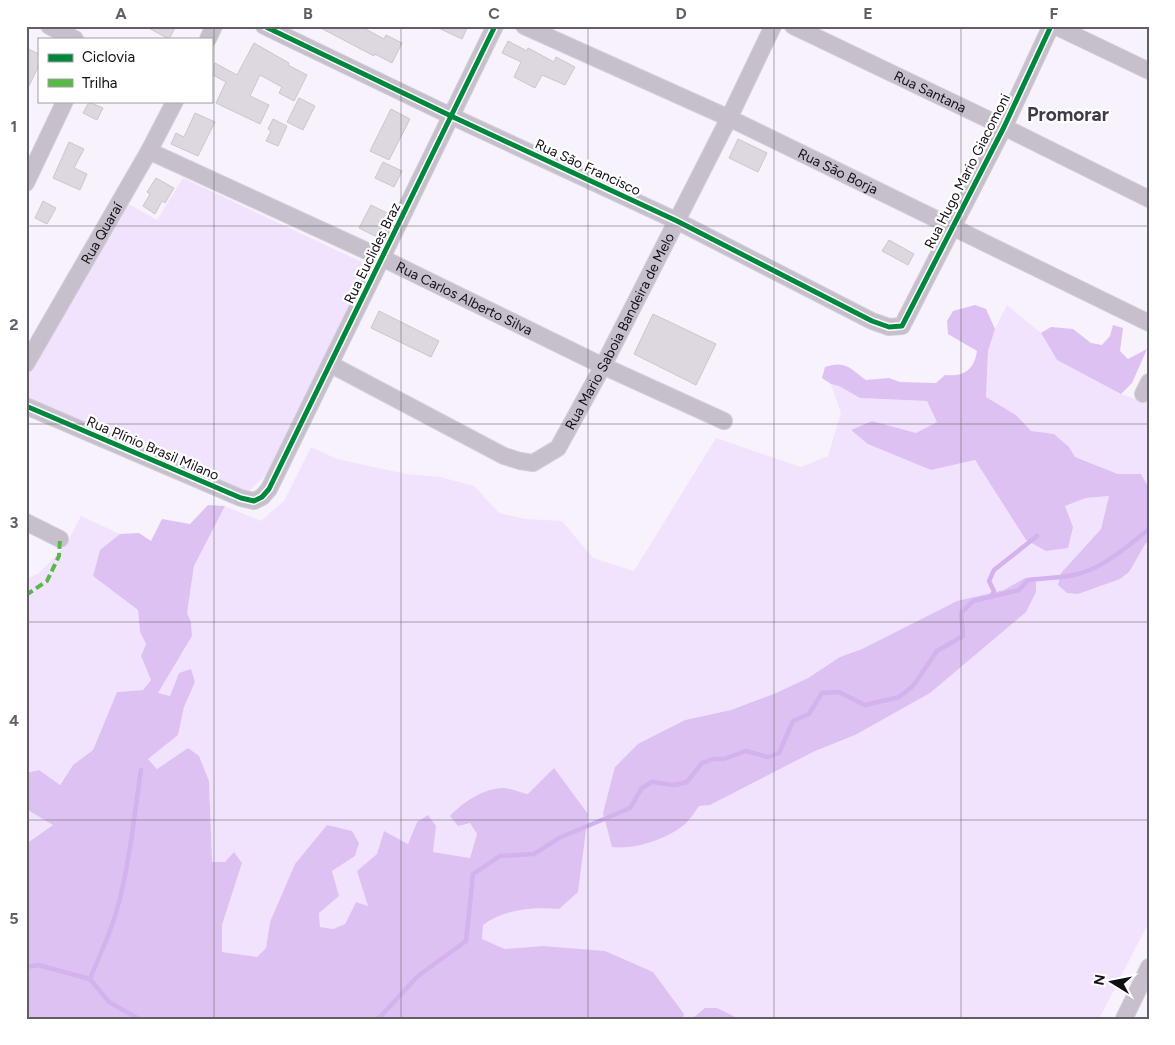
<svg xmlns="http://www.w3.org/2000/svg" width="1175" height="1045" font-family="Figtree,sans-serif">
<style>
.green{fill:#f1e3fd;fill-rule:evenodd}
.forest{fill:#ddc1f2}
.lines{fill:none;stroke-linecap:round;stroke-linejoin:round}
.stream{stroke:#d4b2ed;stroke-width:4.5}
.building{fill:#ddd8e0;stroke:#cac6ce}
.minor-casing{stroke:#d2ced6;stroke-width:18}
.minor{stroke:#c7c0cc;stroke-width:16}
.quiet{stroke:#58b947;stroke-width:4;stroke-dasharray:8 4;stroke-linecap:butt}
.cycleway-casing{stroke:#fff;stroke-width:8}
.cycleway{stroke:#00873e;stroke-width:5}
.grid{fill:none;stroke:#625e65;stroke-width:1;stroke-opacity:0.55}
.labels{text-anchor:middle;stroke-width:4.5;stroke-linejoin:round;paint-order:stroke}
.street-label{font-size:14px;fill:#120e14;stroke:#fff}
.district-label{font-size:19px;font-weight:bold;fill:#423a49;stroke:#fff}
.neatline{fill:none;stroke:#625e65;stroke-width:2}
.grid-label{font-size:16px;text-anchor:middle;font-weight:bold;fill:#625e65}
</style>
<rect width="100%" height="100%" fill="#f7f2fc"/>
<g class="green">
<polygon points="183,178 368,265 267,474 249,491 226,487 26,399 26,378 127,203 157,220"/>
<polygon points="1007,305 1041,333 1057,360 1121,394 1149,404 1149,488 1141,474 1118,474 1075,457 1069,447 1054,434 1031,432 1016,415 986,397 988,351 995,329"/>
<path d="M831,384L839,386L860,398L927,401L937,422L916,433L872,421L851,430L931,470L975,460L1026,540L1073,527L1065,506L1086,498L1109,496L1101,529L1061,573L1129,572L1146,543H1149V922L1099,1019H683L684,1014L542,946L505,949L482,939L483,925C505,909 533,907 559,909L528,794C521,793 513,789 505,789C486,787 462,802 450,816L470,823L477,834L470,858L433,852L436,826L417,822L408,844L384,831L377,855L358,871L368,906L356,902L345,924L333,929L320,927L319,913L339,896L332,871L355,856L358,843L270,922L266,948L258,957L222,952V925L242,863L212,862L209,781L188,748L157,769L148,759L178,735L184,707L195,682L179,673L170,696L158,693L192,636L191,622L187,613L194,566L225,506L261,521L284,501L311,447L337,459L406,474L440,477L474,486L499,513L526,519L562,521L593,558L634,571L716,438L801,467L828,456L841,413ZM1025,578L855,735L813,752L710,805L699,806L686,823L685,720L731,710L776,693L808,678L840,657L862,649L957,601L1004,590Z"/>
<polygon points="81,516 120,534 100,550 93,576 138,610 140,632 146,644 141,656 151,680 143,690 117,692 93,750 73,765 59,785 39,770 26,773 26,579 39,573 66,545"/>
<polygon points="26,809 53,825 26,844"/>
</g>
<g class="forest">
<path d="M975,305L986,309L995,329L988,351L986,397L1016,415L1031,431L1054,434L1069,447L1075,457L1118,474H1141L1149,488V543H1146L1129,572L1120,579L1078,594L1067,593L1058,585L1061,573L1101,529L1109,496L1086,498L1065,506L1073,527L1068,548L1046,551L1026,540L975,460L931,470L868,444L851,430L872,421L916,433L937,422L927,401L860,398L839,386L831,384L822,378L825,367C845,360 850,368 866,380L889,378L900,382L936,383L945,375C964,377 974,370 977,351L948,334L947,321L953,311Z"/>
<polygon points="1113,325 1123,328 1120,351 1128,359 1147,349 1132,383 1121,394 1057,360 1041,333 1051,327 1073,329 1091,343 1102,345 1110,336"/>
<path d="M208,505L225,506L194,566L187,613L191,622L192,636L158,693L170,696L179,673L191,669L195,682L184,707L178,735L148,759L157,769L188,748L199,756L209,781L212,862H225L234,852L242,863L222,925V952L257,957L266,948L270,922L295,864L327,825L352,831L359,843L355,856L332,871L339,896L319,913L320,927L333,929L345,924L356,902L368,906L357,871L377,854L384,831L408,844L417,822L428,815L436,826L433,852L470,858L477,834L470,823L458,826L450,816C462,802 486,787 505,788C513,789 521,793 528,794L554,768L588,814L578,892L559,909C533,907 505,909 483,925L482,939L505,949L542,946L605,951L653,972L684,1014L683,1019H26V844L53,825L26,809V773L39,770L60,785L73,765L93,750L117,692L143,690L151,680L141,656L146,644L140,632L138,610L93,576L100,550L120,534L139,533L151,541L162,519L190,524Z"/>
<path d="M1025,578L1036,581V592L1026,612L930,693L855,735L813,752L710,805L699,806C695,812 690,819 685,824C668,839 634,850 612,847L603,813L615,767L638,744L685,720L731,710L776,693L808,678L840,657L862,649L957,601L1004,590Z"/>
<polygon points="705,1008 717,1008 739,1019 692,1019"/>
</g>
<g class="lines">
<g class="stream">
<polyline points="991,597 994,591 989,581 994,570 1037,536"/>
<polyline points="26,967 38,965 90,979 109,1002 139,1019"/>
<path d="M90,979C97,961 106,943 112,925C129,876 133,821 141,770"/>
<path d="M375,1019L380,1017L418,976L466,941L473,874L500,856L534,854L559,838L630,808L642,788L652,782L675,785L687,782L702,763L713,759H724L746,751L768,757L779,753L793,721L809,714L822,693L839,692L865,705L899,697L913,686L937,651L963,636L961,613L973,601L1019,590L1028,580C1043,578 1059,578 1074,575C1103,569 1126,547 1149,529"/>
</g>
</g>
<g class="building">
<polygon points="145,26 176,26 169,39"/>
<polygon points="317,26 360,26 384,39 386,35 402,43 392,63 375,54 374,56"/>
<polygon points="434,26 468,26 462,39"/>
<polygon points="508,41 527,51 528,48 554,62 556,57 575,67 565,85 542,75 535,88 514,77 521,62 502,53"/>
<polygon points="254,43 289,63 288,65 307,75 294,101 279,93 282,87 260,75 250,96 269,105 260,124 216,103 226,82 211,74 211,70 215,63 237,75"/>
<polygon points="26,48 39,54 39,65 26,92"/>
<polygon points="299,98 315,106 303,130 287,122"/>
<polygon points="89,102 103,108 97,120 83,113"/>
<polygon points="391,109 410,119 389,160 370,151"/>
<polygon points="195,113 215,122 198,156 171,144 176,133 184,137"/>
<polygon points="273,119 287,126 278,146 266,141 271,131 268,129"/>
<polygon points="738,139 767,153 758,172 729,158"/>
<polygon points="69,142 84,149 74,168 87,174 80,190 53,178"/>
<polygon points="383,162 402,171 394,187 375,178"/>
<polygon points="156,178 174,188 165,203 162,201 155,214 143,206 150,194 147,192"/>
<polygon points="43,201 56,208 47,224 35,218"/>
<polygon points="371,205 389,214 377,237 359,228"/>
<polygon points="889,240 914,254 908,265 882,251"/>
<polygon points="379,311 439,341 431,357 371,328"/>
<polygon points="653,314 716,344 696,385 634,354"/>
</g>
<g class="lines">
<g class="minor-casing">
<g id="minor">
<polyline points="49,26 75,39"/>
<polyline points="264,26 451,116 677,221 872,321 889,327 902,326 1004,127 1051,26"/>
<path id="s1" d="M524,26L729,118L1149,323"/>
<path id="s2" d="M793,26L1004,127L1149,199"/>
<polyline points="1055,26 1149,71"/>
<polyline points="208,39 214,26"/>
<path id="s3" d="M149,151L382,258L603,366L724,421"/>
<polyline points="26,183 65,101"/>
<path id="s4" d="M26,364L149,151L175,101"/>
<path id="s5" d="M330,364L504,456L520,461L533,463L558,448L603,366L729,118L773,26"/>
<polyline points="1143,394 1149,382"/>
<polyline points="26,406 241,498 254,501 262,497 269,489 495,26"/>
<polyline points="26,522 60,539"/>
<polyline points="1124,1019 1149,967"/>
</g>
</g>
<use href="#minor" class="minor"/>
<polyline class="quiet" points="26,595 47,581 59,556 60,539"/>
<g class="cycleway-casing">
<g id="cycleway">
<polyline points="264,26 451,116 677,221 872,321 889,327 902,326 1004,127 1051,26"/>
<polyline points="26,406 241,498 254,501 262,497 269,489 495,26"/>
</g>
</g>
<use href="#cycleway" class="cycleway"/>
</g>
<path class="grid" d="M214,26V1019M401,26V1019M588,26V1019M774,26V1019M961,26V1019M26,226H1149M26,424H1149M26,622H1149M26,820H1149"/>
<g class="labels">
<g class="street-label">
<text dy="5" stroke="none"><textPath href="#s2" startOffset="152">Rua Santana</textPath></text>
<text transform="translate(588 167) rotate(25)" y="5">Rua São Francisco</text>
<text dy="5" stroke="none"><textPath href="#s1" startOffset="346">Rua São Borja</textPath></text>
<text transform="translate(967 171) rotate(-63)" y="5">Rua Hugo Mario Giacomoni</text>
<text dy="5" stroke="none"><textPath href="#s4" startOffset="151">Rua Quaraí</textPath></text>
<text transform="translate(372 253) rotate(-64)" y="5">Rua Euclides Braz</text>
<text dy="5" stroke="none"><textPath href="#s3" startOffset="348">Rua Carlos Alberto Silva</textPath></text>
<text dy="5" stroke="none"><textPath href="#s5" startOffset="388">Rua Mario Saboia Bandeira de Melo</textPath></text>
<text transform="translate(153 448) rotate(23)" y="5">Rua Plínio Brasil Milano</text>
</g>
<g class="district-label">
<text x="1068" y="121">Promorar</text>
</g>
</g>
<rect width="1175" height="1045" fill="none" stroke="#ffffff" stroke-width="55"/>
<rect x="38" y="38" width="175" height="65" fill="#ffffff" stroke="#a09fa1"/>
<rect x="48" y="54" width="25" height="8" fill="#00873e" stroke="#a09fa1"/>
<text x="82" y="62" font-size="15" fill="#120e14">Ciclovia</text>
<rect x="48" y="79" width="25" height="8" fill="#58b947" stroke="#a09fa1"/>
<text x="82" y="88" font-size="15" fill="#120e14">Trilha</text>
<g transform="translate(1112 982) rotate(280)" stroke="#ffffff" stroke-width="4" paint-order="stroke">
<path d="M0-4L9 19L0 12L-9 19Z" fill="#120e14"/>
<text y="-8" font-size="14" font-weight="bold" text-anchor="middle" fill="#120e14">N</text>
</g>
<rect x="28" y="28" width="1120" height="990" class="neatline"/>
<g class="grid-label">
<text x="121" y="19">A</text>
<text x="308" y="19">B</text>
<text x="494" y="19">C</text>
<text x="681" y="19">D</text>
<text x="868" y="19">E</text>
<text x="1054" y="19">F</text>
<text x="14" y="132">1</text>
<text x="14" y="330">2</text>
<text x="14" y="528">3</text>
<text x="14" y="726">4</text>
<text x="14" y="924">5</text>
</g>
</svg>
